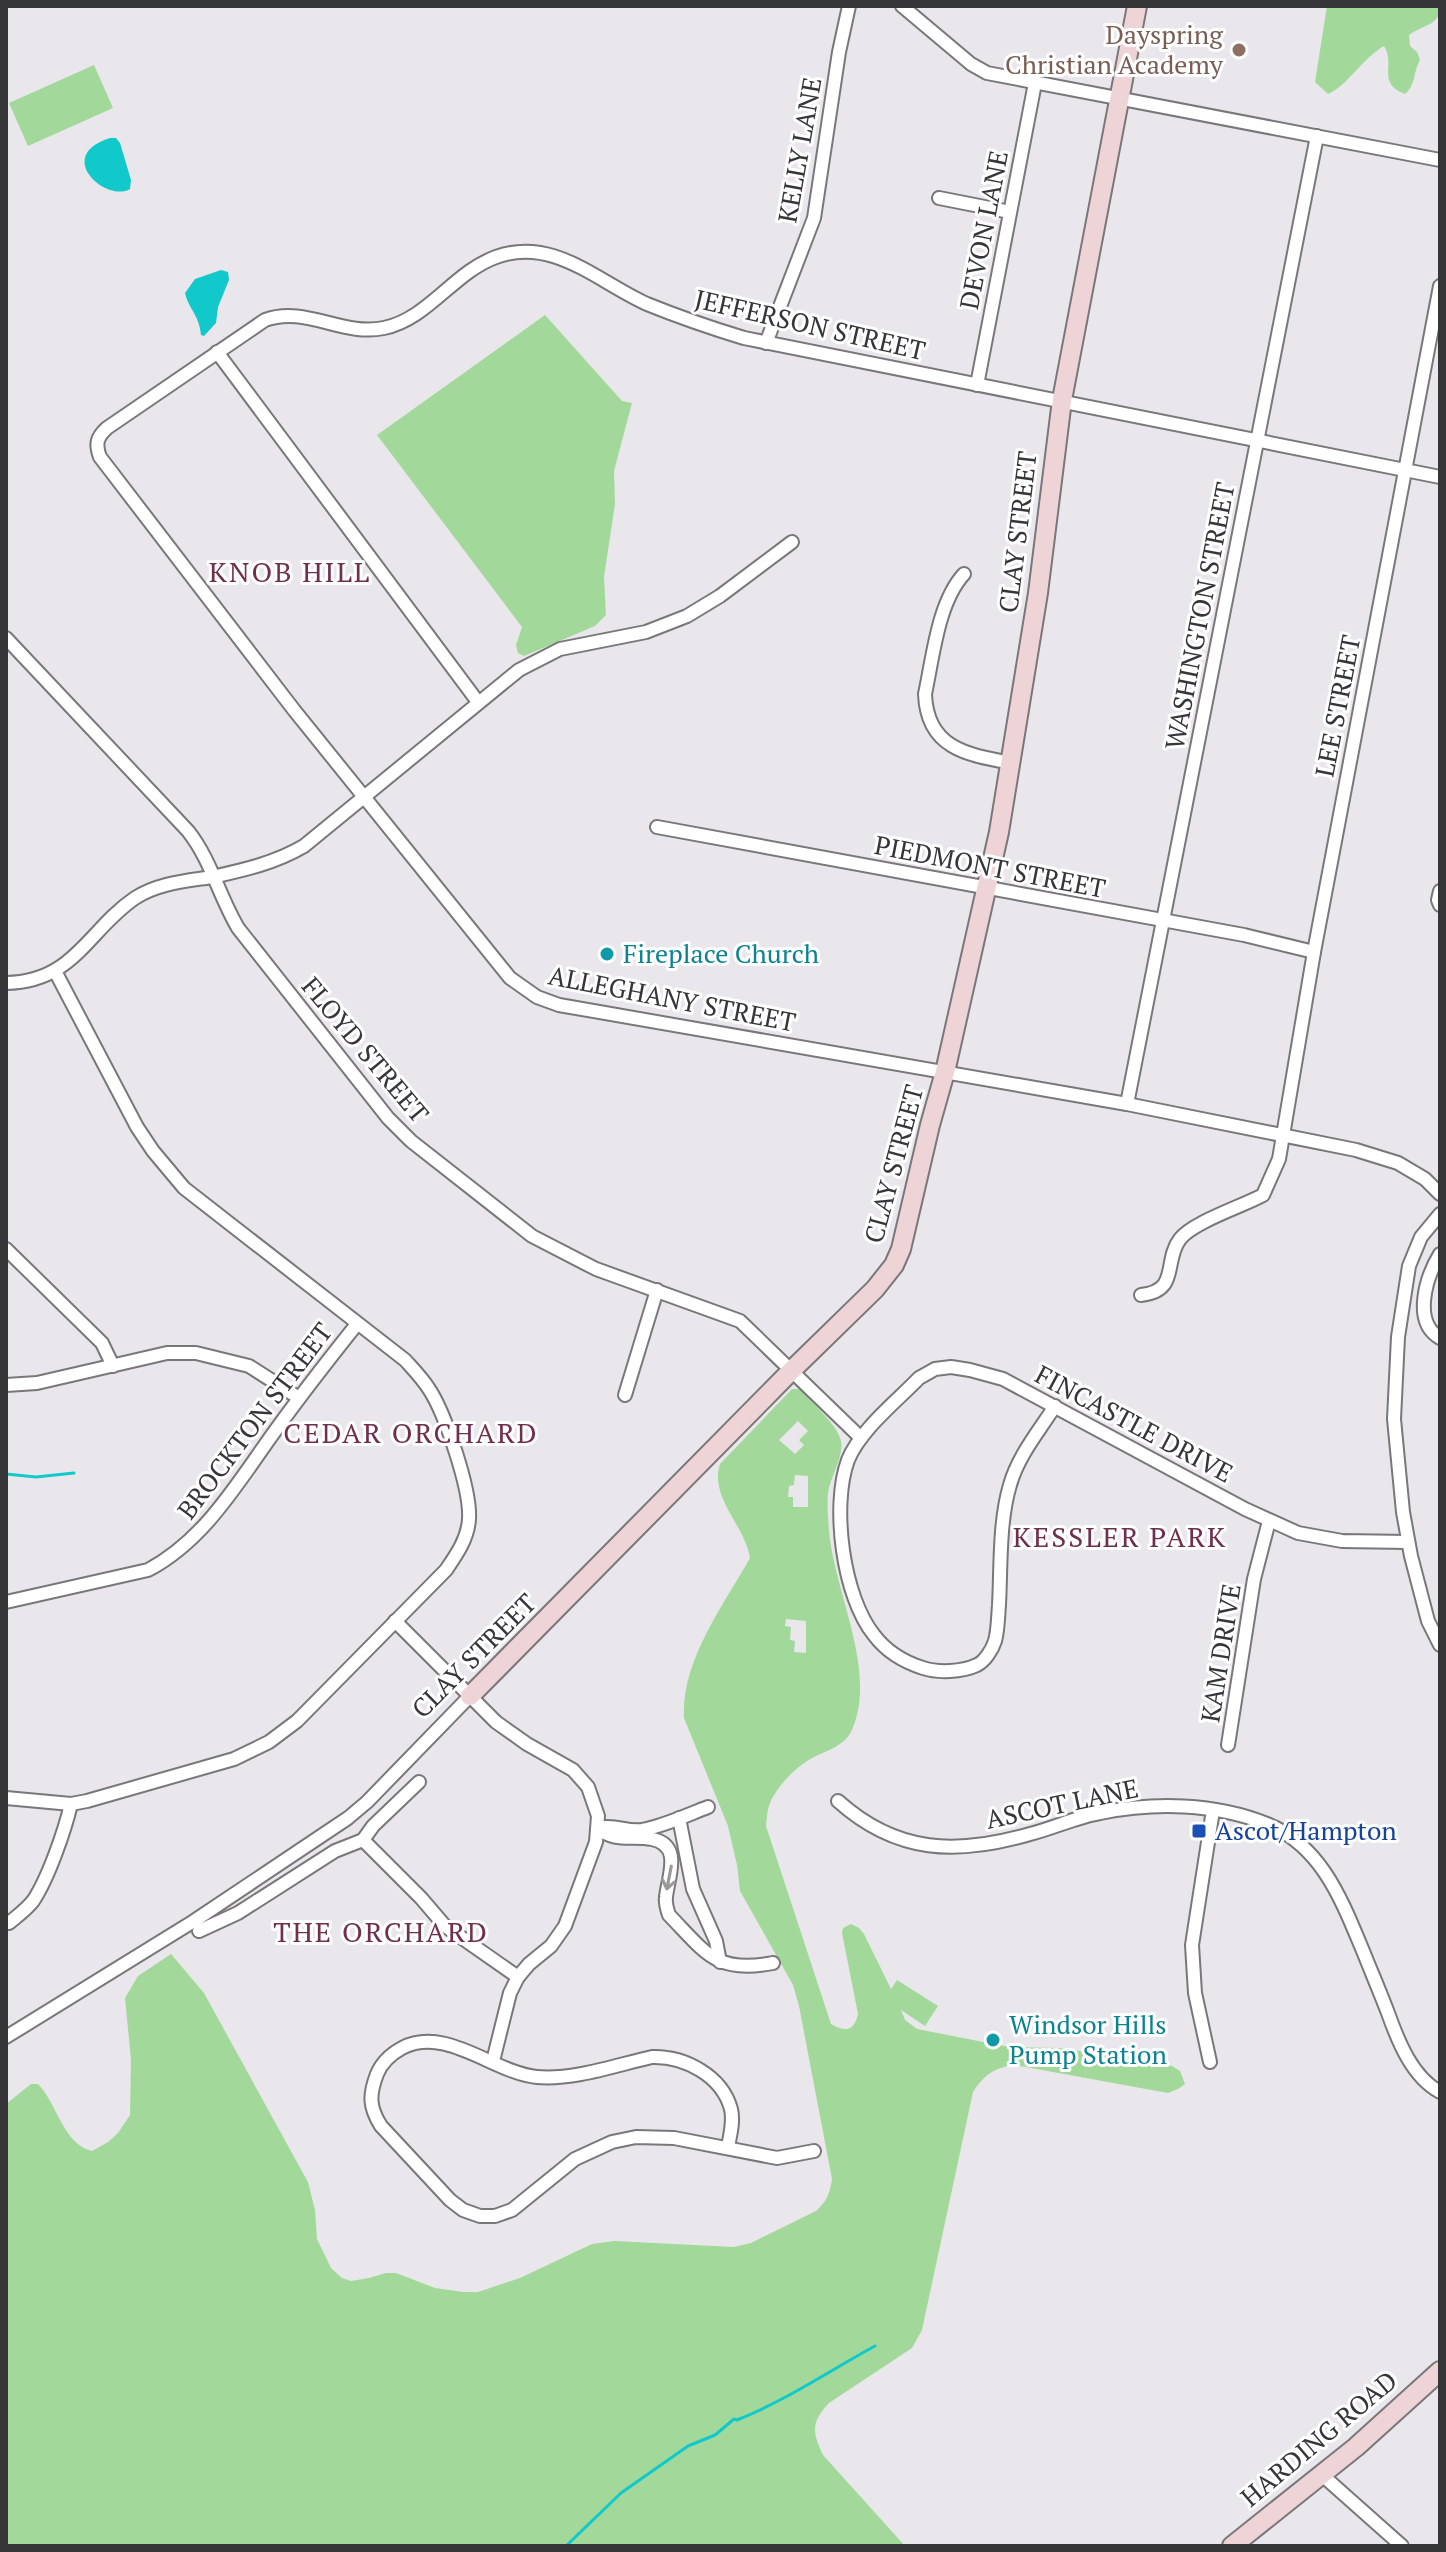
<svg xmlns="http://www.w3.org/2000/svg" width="1446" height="2552" font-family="'PT Serif',serif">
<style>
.green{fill:#a2d99a;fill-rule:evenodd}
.water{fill:#11c9cb}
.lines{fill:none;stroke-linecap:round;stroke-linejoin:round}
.stream{stroke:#11c9cb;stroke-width:3}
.street-casing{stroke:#7a777b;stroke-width:16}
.secondary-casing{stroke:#7a777b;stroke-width:22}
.street{stroke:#fff;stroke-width:12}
.secondary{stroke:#eed4d6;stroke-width:18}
.oneway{stroke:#9a9a9b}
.education-dot{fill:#8d6e63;stroke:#fff;stroke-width:3}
.culture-dot{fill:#0f9aa8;stroke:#fff;stroke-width:3}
.transit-dot{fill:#1a4fb4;stroke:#fff;stroke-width:3}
.labels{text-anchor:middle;stroke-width:6;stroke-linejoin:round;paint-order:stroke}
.education-label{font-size:26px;fill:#785e54;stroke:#fff;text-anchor:end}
.street-label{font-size:26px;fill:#363537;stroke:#fff}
.culture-label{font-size:26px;fill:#0d838f;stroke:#fff;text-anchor:start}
.transit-label{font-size:26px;fill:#164399;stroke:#fff;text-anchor:start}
.neighbourhood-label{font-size:28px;letter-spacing:2px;fill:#702f4f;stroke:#fff}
</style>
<rect width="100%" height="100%" fill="#e9e7ec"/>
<g class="green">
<path d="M1327,6H1440C1440,26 1424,24 1409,35L1410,46L1417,52L1420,60C1413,72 1416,85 1405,94C1376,83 1396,64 1384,46C1362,59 1347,86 1328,94L1315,82Z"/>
<polygon points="94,65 113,108 28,146 9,103"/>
<polygon points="545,315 622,401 632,403 614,471 615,504 604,577 606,615 595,626 524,656 518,653 516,645 522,627 377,435"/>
<path d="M792,1389H800C811,1402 838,1425 841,1441C844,1457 830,1477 828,1493C827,1505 828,1518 829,1530C834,1593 879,1672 851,1732C844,1745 829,1750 816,1756C799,1764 778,1784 770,1803C767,1810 767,1819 766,1826L831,2024C845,2032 854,2032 858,2014L842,1933L843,1928L851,1924L859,1928L864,1934L891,1989L897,1980L938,2006L925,2026L901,2010L905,2020L917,2029L1009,2047L1061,2048L1172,2066L1180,2071L1185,2084L1178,2089L1168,2093L1015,2065C995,2067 984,2075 973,2092L922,2330L912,2348L829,2403C811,2422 812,2432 823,2455L905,2546H6V2104L31,2084H38C57,2103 63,2144 92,2151L108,2142L118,2133L130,2115L131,2060L125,1998L138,1976L171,1954L204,1993L298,2164L308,2182L315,2210L317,2239L331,2268L342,2278L351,2281L369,2278L386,2273H396L435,2288L463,2292H478L520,2278L592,2244L614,2241L734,2247L751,2243L816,2211C827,2201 830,2193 832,2179L799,2006L793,1985L740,1891L737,1865L728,1826L684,1718C681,1661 723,1606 750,1558C745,1525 709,1498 720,1464ZM798,1421L808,1431L799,1440L804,1445L795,1454L779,1440ZM795,1475L808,1476V1507H793V1497H788L789,1486L794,1485ZM786,1619L806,1621V1653L794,1652L795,1641L790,1640L791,1627L785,1626Z"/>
</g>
<g class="water">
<path d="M110,138H116L120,143L131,180L130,189C106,203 53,156 110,138Z"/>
<path d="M221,270L228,272L229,280L218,307L216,323L204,336L201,335C199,314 189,310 185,293L195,279Z"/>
</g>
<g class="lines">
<g class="stream">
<polyline points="6,1474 36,1477 74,1473"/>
<path d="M566,2546L621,2493L688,2446L715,2435L734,2419L737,2420C785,2401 829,2371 875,2346"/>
</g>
<g class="street-casing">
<g id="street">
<polyline points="902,6 971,64 987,73 1440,160"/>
<polyline points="939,198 1010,212"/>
<polyline points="766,343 814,218 839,52 849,6"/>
<polyline points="217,352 478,702"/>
<polyline points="977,385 1035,83"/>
<path d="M1440,477L744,338C711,328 679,317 647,304C598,282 553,236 496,257C454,272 428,319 384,328C343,337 305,305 265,320L107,428C97,437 95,444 100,457L294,710L510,978L537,997L559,1005L1127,1104L1356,1150L1398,1163L1425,1179L1440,1194"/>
<path d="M964,574C938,602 933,657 925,694C927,749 968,755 1012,763"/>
<path d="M6,638L188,831C211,860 219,896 238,928L388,1118L411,1141L532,1236L596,1269L740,1321L861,1438"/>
<polyline points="657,827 1244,935 1314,952"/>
<polyline points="1440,891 1438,900 1440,905"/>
<path d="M6,983C74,982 88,930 135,898C158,883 186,881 212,877C244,870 275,863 304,846L519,670L560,649L646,632L687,616L720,596L792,542"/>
<polyline points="1127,1104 1317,136"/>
<polyline points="1440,1214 1421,1237 1409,1266 1398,1337 1394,1419 1403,1512 1411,1556 1428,1621 1440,1645"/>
<polyline points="6,1249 102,1343 113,1366"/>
<path d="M1440,1254C1426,1277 1412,1322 1440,1338"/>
<path d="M1141,1295C1180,1291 1163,1261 1180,1239C1193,1222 1243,1206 1263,1195L1279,1159L1314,952L1440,286"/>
<polyline points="6,1385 37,1383 167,1353 196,1353 249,1366 299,1398"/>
<polyline points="625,1395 657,1290"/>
<path d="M1055,1406C1039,1431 1018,1456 1010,1485C999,1521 1001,1568 999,1605C998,1617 998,1630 995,1641C992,1650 985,1661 977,1665C962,1672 938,1673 923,1668C904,1662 886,1651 874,1635C843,1597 831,1506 848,1460C860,1430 897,1401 919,1378L935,1369L951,1367L970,1370L1003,1379L1245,1509L1298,1533L1342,1541L1408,1542"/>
<path d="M6,1602L148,1570C205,1540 238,1482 275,1431C301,1395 329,1359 357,1324"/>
<polyline points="395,1621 496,1722 527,1744 573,1770 588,1787 598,1816 596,1842 565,1926 551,1946 529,1964 518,1977 510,1993 493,2061"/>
<polyline points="1228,1745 1254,1579 1269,1521"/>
<path d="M6,1798L71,1804L87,1801L234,1759L269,1742L297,1721L446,1570C457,1554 468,1538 469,1519C471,1490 445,1413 429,1389C422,1378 414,1370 405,1360L184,1188L153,1151L137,1127L55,971"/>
<path d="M838,1801C897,1854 957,1855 1030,1834C1054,1828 1076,1817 1100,1813C1154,1802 1215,1803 1267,1824C1322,1846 1342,1901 1363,1951C1371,1971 1380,1992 1388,2013C1398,2041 1412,2077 1440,2092"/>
<polyline points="679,1818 693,1889 716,1941 720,1962"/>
<path d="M598,1828C615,1843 632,1835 652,1839C683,1845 668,1877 666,1897C665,1904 667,1909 669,1915C706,1953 716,1974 773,1963"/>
<path d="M598,1828C616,1824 625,1832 642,1830C664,1826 687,1815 708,1807"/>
<polyline points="363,1840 421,1898 445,1926 518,1977"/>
<path d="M9,1923C17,1916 26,1910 33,1901C48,1879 65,1830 71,1804"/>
<polyline points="199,1931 238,1913 335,1851 363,1840 373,1826 419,1782"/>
<polyline points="6,2037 194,1921 348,1818 367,1802 470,1696"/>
<polyline points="1210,2062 1195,1993 1192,1945 1213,1810"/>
<path d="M728,2147C730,2135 734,2122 731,2109C722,2076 685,2056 652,2057C616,2065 575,2080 537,2077C494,2073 446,2025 402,2048C391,2054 382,2062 377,2074C369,2095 369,2107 381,2126L450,2200L463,2210L480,2216H495L512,2210L575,2159L612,2142L636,2137L674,2138L777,2158L814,2151"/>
<polyline points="1321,2474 1402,2546"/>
</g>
</g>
<g class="secondary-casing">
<g id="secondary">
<polyline points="470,1696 792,1370 875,1289 894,1265 901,1249 930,1125 945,1072 999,832 1038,593 1062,400 1137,6"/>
<polyline points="1232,2546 1356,2447 1440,2371"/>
</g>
</g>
<use href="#street" class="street"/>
<use href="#secondary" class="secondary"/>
</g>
<defs><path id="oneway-shaft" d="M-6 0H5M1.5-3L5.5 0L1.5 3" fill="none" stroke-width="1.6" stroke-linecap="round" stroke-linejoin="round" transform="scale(2)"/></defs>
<use class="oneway" href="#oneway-shaft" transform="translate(669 1878) rotate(101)"/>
<circle class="education-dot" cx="1239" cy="50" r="8"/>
<g class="culture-dot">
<circle cx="607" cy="954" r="8"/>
<circle cx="993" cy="2040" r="8"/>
</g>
<rect class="transit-dot" x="1191" y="1823" width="16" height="16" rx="4"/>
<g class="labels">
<g class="education-label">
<text x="1223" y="44">Dayspring<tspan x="1223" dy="30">Christian Academy</tspan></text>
</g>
<g class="street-label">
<text transform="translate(800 150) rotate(-80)" y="9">KELLY LANE</text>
<text transform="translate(984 230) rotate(-79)" y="9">DEVON LANE</text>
<text transform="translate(810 325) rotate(13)" y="9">JEFFERSON STREET</text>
<text transform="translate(1018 532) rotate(-83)" y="9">CLAY STREET</text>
<text transform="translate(1200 616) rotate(-79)" y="9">WASHINGTON STREET</text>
<text transform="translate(1338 706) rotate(-79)" y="9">LEE STREET</text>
<text transform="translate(990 867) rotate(11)" y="9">PIEDMONT STREET</text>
<text transform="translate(672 999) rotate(11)" y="9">ALLEGHANY STREET</text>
<text transform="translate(365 1050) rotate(50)" y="9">FLOYD STREET</text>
<text transform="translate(894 1164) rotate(-75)" y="9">CLAY STREET</text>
<text transform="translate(255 1421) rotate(-53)" y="9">BROCKTON STREET</text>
<text transform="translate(1134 1424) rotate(28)" y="9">FINCASTLE DRIVE</text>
<text transform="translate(1221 1653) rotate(-81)" y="9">KAM DRIVE</text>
<text transform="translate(474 1656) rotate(-45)" y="9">CLAY STREET</text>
<text transform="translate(1062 1804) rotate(-12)" y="9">ASCOT LANE</text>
<text transform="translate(1319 2439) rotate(-40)" y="9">HARDING ROAD</text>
</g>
<g class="culture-label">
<text x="623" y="963">Fireplace Church</text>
<text x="1009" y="2034">Windsor Hills<tspan x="1009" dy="30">Pump Station</tspan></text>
</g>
<g class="transit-label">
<text x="1215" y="1840">Ascot/Hampton</text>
</g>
<g class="neighbourhood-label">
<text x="290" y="582">KNOB HILL</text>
<text x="411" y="1443">CEDAR ORCHARD</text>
<text x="1120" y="1547">KESSLER PARK</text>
<text x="381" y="1942">THE ORCHARD</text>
</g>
</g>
<rect width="1446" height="2552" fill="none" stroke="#363537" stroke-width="16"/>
</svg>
